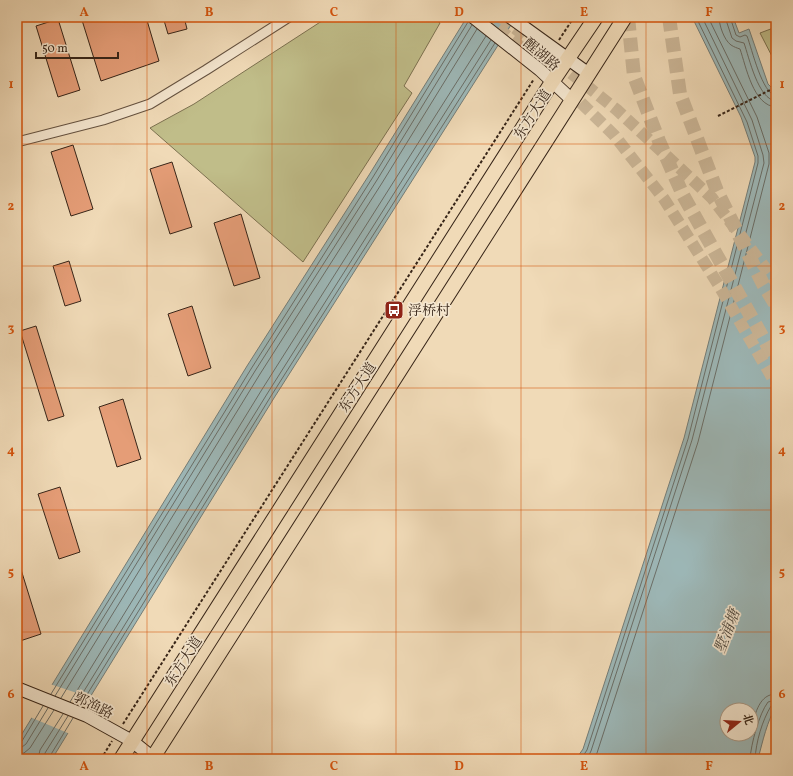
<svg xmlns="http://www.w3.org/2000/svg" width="793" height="776" font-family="Vollkorn,'Noto Serif SC',serif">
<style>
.green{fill:#c0bd89;stroke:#7c7150}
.water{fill:#9db8b8;stroke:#747d78;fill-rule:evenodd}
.pier{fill:#f0dab7}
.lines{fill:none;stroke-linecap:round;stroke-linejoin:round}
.shore{stroke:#6a6e68;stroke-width:1}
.building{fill:#e59d77;stroke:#372518}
.secondary-tunnel{stroke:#cbb697;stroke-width:12;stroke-dasharray:12 6;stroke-linecap:butt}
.primary-tunnel{stroke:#cbb697;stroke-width:14;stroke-dasharray:14 7;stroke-linecap:butt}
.street-casing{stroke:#655240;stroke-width:11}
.secondary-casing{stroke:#372518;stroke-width:14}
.primary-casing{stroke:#372518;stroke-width:16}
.path{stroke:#372518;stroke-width:2;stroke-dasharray:3 2;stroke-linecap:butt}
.street{stroke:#f5e7d0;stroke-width:9}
.secondary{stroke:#f5e7d0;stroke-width:12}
.primary{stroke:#f0dab7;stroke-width:14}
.grid{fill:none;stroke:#d6540d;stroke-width:1;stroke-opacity:0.55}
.labels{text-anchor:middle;stroke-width:3.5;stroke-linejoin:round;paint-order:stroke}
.street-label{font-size:14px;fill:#372518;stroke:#f5e7d0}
.poi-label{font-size:14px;fill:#372518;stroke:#f5e7d0;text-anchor:start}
.water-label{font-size:15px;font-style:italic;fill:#504a40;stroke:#f5e7d0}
.neatline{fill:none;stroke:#d6540d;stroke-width:1.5}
.grid-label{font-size:13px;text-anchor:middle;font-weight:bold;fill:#d6540d}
</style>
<rect width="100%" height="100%" fill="#f0dab7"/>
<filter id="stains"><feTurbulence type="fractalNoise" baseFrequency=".005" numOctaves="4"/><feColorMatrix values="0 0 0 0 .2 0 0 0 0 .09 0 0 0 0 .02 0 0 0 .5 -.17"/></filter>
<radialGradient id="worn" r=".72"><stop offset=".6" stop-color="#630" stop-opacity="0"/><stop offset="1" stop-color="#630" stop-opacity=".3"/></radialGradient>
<g class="green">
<polygon points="328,17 433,17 440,23 404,86 412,93 303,262 150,128 194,104"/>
<polygon points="776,27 776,64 760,33"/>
</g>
<g class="water">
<polygon points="467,17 516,17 274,398 52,759 17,759 17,742 247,366 369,175"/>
<path d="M692,17H733L739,33L749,29L768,84L776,92V706C767,722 763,740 758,759H576L583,749L684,438L755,162V157L741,117ZM727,710H751V734H727Z"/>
</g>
<polygon class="pier" points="50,684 92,698 70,734 30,717"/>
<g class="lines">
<g class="shore">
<path d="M719,17C719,25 724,40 731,45C734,47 737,48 740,49C746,66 753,106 776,107"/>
<path d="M725,17L732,38L736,41L744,43C749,57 758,100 776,101"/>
<path d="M730,17L736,35L740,37L745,35L747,36C752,49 762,94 776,96"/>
<polyline points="51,694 251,369 373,177 468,22"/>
<polyline points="55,696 255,371 377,180 472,25"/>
<polyline points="61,698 260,374 382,183 477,29"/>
<polyline points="70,702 261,391 486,36"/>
<polyline points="76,704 267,394 491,40"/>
<polyline points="80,706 271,396 495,43"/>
<path d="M751,727C756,713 759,694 776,694"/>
<polyline points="17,743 22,741 43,706"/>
<polyline points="17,748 22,747 26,744 48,708"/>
<polyline points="17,754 24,753 30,748 54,710"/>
<polyline points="38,759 40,750 63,714"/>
<polyline points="44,759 45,753 68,716"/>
<polyline points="49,759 50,756 73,718"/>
<polyline points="581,759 587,750 688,439 758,163 758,156 747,122 696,17"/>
<polyline points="587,759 591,751 692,440 764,163 763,155 752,120 702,17"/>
<polyline points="594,759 597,753 698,442 769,164 769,153 757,117 708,17"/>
<path d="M750,759C751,744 759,714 768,702L776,700"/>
<path d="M755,759C756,742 762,721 771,706L776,705"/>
</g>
</g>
<g class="building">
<polygon points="81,17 146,17 159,61 101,81"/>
<polygon points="163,17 184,17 187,29 168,34"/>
<polygon points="58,19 80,90 58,97 36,26"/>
<polygon points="73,145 93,209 71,216 51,152"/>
<polygon points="172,162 192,227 170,234 150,169"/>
<polygon points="241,214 260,278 234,286 214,223"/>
<polygon points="69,261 81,301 65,306 53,266"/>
<polygon points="192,306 211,368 188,376 168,314"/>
<polygon points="36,326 64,416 48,421 20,331"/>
<polygon points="123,399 141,459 117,467 99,407"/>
<polygon points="60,487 80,552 59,559 38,494"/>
<polygon points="19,563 41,634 20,641 17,632 17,564"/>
</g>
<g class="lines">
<g class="secondary-tunnel">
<polyline points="484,17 527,52 543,67"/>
<polyline points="501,17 617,110 712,198 776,282"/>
<polyline points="568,90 614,135 664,199 718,284 776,384"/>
</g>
<g class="primary-tunnel">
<polyline points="628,17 634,76 659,141 683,195 776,361"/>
<polyline points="669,17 680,94 717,191 763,284 776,305"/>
</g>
<g class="street-casing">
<polyline id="street" points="17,142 103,120 150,104 206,70 289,17"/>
</g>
<g class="secondary-casing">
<g id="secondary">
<polyline points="473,17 540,70 571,99"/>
<polyline points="510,17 589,74"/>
<polyline points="17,688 87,716 132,741 153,758"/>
</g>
</g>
<g class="primary-casing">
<g id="primary">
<polyline points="121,759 552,82 596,17"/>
<polyline points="152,759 625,17"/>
</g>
</g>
<g class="path">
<polyline points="559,40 574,17"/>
<polyline points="718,116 776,87"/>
<polyline points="123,724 534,79"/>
<polyline points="101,759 112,741"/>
</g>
<use href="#street" class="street"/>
<use href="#secondary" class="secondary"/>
<use href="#primary" class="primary"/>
</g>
<path class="grid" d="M147,17V759M272,17V759M396,17V759M521,17V759M646,17V759M17,144H776M17,266H776M17,388H776M17,510H776M17,632H776"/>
<defs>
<g id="bus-square" transform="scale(1)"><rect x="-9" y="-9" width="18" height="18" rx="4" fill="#8f2418" stroke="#f5e7d0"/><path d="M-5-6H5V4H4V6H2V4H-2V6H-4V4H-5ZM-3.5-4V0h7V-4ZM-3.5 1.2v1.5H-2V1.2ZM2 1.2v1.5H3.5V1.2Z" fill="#fff"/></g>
</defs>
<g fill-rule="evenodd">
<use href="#bus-square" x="394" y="310"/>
</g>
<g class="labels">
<g class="street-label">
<text transform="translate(542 54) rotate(40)" y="5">醒湖路</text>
<text transform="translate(532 114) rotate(-57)" y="5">东方大道</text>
<text transform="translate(357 387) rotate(-57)" y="5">东方大道</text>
<text transform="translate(183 661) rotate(-57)" y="5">东方大道</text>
<text transform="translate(94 705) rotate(26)" y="5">郭渔路</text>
</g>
<g class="poi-label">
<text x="408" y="315">浮桥村</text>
</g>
<g class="water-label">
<text transform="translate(727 631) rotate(-69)" y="5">墅浦塘</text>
</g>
</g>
<rect width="793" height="776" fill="none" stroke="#f0dab7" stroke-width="44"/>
<g transform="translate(739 722) rotate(72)"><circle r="19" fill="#f5e7d0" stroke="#a99986"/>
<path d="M0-3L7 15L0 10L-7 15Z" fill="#8f2418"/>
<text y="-6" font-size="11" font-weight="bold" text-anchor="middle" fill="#372518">北</text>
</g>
<path d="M36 52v6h82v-6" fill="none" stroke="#372518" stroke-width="2"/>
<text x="42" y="52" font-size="12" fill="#372518" stroke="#f5e7d0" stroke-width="3" paint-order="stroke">50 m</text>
<rect x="22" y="22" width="749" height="732" class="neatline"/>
<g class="grid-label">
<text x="84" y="16">A</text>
<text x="209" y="16">B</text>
<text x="334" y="16">C</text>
<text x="459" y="16">D</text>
<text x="584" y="16">E</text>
<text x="709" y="16">F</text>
<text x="11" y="88">1</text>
<text x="782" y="88">1</text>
<text x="11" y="210">2</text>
<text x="782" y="210">2</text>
<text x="11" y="332">3</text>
<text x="782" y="332">3</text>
<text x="11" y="454">4</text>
<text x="782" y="454">4</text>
<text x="11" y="576">5</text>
<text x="782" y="576">5</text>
<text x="11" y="698">6</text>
<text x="782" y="698">6</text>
<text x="84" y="770">A</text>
<text x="209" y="770">B</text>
<text x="334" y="770">C</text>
<text x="459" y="770">D</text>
<text x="584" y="770">E</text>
<text x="709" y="770">F</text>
</g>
<rect width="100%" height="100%" filter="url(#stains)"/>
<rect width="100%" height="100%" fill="url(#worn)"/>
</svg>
